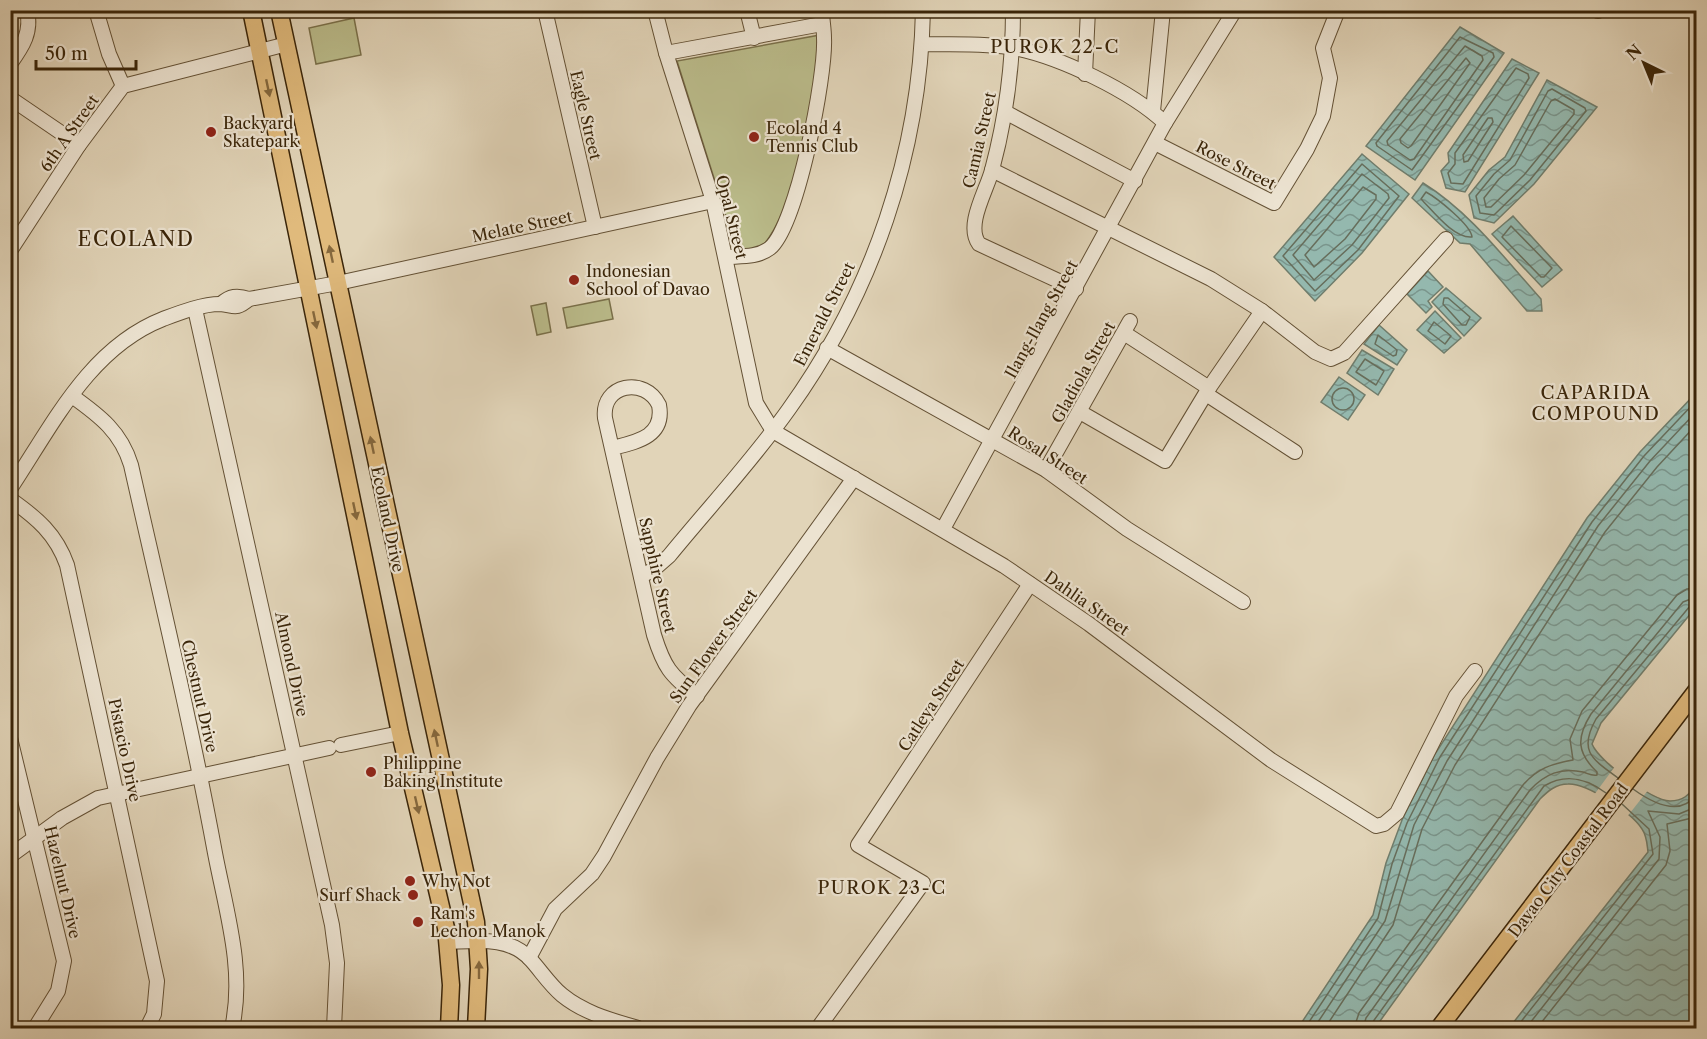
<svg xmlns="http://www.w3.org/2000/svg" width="1707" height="1039" font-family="'Libre Caslon Text',serif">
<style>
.park{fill:#babb8a;stroke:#7a704a;stroke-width:1.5}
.water{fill:url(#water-waves);stroke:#707d6c;stroke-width:1.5}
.pier{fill:#e1d4b8}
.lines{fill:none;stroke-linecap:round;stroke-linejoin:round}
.shore{stroke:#676e5c;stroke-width:1.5}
.minor-casing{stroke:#645135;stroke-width:16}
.major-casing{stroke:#3a2509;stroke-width:19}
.minor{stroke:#ece3d1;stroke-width:14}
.major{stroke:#e0ba7c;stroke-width:16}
.oneway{fill:#85683d}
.poi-dot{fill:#8f2418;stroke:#ece3d1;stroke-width:2}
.labels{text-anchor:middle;stroke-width:4.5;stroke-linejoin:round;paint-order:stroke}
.street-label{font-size:16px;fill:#3a2509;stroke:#ece3d1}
.poi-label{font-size:16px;fill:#3a2509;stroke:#ece3d1;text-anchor:start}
.neighbourhood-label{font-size:18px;letter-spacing:1.5px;fill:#3a2509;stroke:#ece3d1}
.quarter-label{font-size:20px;letter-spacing:1.5px;fill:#3a2509;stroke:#ece3d1}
</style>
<defs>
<pattern id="water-waves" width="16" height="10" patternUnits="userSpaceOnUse" patternTransform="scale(1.5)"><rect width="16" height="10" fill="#94b8ae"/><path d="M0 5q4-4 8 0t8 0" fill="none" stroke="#7a958c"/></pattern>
</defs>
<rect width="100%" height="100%" fill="#e1d4b8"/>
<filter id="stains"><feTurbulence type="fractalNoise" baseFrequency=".00333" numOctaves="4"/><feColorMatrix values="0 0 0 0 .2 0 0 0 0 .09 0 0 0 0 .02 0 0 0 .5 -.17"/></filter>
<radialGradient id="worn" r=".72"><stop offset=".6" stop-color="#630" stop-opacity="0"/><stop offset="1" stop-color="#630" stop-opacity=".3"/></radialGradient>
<g class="park">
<polygon points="354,18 361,55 316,64 309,28"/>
<path d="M820,35C818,91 798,205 762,247L737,251L677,61Z"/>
<polygon points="609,299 613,319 567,328 563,308"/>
<polygon points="546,303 551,332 537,335 531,306"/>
</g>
<g class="water">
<polygon points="1460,27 1504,53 1415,180 1366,146"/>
<polygon points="1512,59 1539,73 1465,192 1446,188 1441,171 1449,162 1448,153"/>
<polygon points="1547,80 1597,107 1534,184 1494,223 1474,218 1469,195 1489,170 1505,157"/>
<polygon points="1362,154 1409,194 1362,253 1315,301 1274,257"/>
<path d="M1423,183C1470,212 1505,259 1541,299L1542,311H1527L1470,244L1460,243L1412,198Z"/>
<polygon points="1513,216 1562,270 1542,287 1492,234"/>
<polygon points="1428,271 1443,287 1428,301 1432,307 1426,313 1407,294"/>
<polygon points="1446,288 1481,318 1464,336 1432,302"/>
<polygon points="1435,311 1461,338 1444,353 1417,330"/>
<polygon points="1379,325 1407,350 1397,365 1364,344"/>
<polygon points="1362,350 1394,369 1378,395 1347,373"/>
<polygon points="1339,377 1365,395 1348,420 1321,402"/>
<path d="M1696,393V607L1601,723L1592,744C1599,761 1651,800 1670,801C1683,801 1689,795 1696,785V1028H1509L1648,852C1647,844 1647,836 1642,829C1632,813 1587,783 1568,784C1556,784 1548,791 1540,799L1375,1028H1298L1373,915L1386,863L1402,820L1435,754L1587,518L1640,452Z"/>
</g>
<polygon class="pier" points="1616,765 1649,789 1626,818 1594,795"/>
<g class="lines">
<g class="shore">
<polygon points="1460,37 1493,53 1494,57 1412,170 1377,146 1376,143"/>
<polygon points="1465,46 1482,56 1483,60 1414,159 1410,160 1388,145 1387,141"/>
<polygon points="1466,58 1470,63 1411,146 1408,148 1401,143 1400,139"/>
<polygon points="1516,68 1528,74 1529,78 1463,184 1451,183 1448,173 1455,164 1455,153"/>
<polygon points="1552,89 1585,108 1586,111 1530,180 1494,215 1480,213 1476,196 1494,174 1510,160 1548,91"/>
<polygon points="1555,99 1574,110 1574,114 1524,175 1491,207 1486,207 1484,198 1499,179 1515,165 1551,101"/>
<polygon points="1492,118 1493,122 1468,161 1464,162 1463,155 1488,118"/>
<polygon points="1362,164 1399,196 1358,250 1315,291 1283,256"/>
<polygon points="1362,174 1388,194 1389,198 1352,245 1314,280 1293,255"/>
<polygon points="1363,187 1376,195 1376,199 1345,239 1314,267 1305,255"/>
<path d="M1426,192C1437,198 1471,225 1472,237C1454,239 1433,211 1421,199Z"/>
<polygon points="1511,226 1552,268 1544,277 1541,277 1502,237"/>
<polygon points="1444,298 1448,298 1470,317 1466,325 1462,325 1443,304"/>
<polygon points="1434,322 1451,336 1445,344 1428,331"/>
<polygon points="1378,335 1397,350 1396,355 1393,356 1375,344"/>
<polygon points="1365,359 1384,371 1376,385 1356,372"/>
<circle cx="1343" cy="399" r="11"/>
<path d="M1618,778C1592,759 1578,751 1596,719L1690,606L1696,604"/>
<path d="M1633,789C1651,802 1679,818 1696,795"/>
<polyline points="1305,1028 1378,918 1392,864 1407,823 1440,757 1592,522 1644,456 1696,401"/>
<polyline points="1314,1028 1385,921 1414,825 1447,761 1598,526 1650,461 1696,412"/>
<polyline points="1325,1028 1393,925 1422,829 1455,765 1605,532 1657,467 1696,425"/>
<path d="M1354,1028L1359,1013L1523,785C1538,768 1551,764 1573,760L1570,739L1582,711L1677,595L1687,589L1696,588"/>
<path d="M1363,1028L1366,1018L1530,790C1545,774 1561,767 1583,772C1589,774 1592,776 1597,775V772C1577,753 1576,738 1591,714L1683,602L1696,597"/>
<path d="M1371,1028L1372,1023L1544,786C1566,773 1586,778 1606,793"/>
<polyline points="1516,1028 1653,854 1649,829 1622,804"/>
<polyline points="1526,1028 1659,859 1660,837 1648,811 1679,814 1696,807"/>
<polyline points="1537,1028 1666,865 1670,851 1667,824 1696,817"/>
</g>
<g class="minor-casing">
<g id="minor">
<polyline points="96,10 109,54 123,86"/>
<polyline points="545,10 595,227"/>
<polyline points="655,10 666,53 713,201 756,403 773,431 1004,566 1089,624 1271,760 1376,826 1384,824 1397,813 1456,696 1475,671"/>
<polyline points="747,10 754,38"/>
<path d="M1013,10C1013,64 1006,118 992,170C987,190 965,225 979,244L1076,289"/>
<polyline points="1598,11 1599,10"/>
<path d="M922,44C952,45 985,43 1014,48C1060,57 1131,91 1165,123"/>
<polyline points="666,53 822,24"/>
<path d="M10,64C23,46 32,32 27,10"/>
<polyline points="1085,74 1088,10"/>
<polyline points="10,98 79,145"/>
<polyline points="1153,111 1163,10"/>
<polyline points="1005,112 1135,181"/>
<polyline points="1155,143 1274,203 1307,149 1323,116 1330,78 1323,48 1338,10"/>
<polyline points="992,170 1211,279 1262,311 1315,352 1331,359 1344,353 1446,239"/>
<polyline points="10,251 79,145 123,86 287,44"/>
<path d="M726,257C741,256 757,258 770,248C797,225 826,76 824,38C824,28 822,20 822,10"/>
<path d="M221,304C230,296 237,295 249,299"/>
<polyline points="195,309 332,925 337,963 334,1028"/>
<polyline points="1124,333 1209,388"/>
<polyline points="827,348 1046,470 1127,529 1243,602"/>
<polyline points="1206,394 1295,452"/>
<path d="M72,396C100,416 121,432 131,465C160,594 191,723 215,853C226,911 245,970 232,1028"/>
<polyline points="1080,412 1165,461 1209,388 1262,311"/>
<path d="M612,448C636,442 665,437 659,405C645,376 601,384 605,418L654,635C664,667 670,675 697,696"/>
<polyline points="1046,470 1130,321"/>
<path d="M10,489C52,426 89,348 163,319C179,313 202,304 220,304C234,305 235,311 249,299L338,283L713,201"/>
<path d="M10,499C37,518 56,534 67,565L157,981L154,1014L147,1028"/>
<polyline points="943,529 1165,123 1235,10"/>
<path d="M641,576L653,570L669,556C709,507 753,460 789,409C873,292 920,153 923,10"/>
<polyline points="10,738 64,961 58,991 35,1028"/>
<polyline points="341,745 400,733"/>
<polyline points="10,856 62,818 98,798 329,748"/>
<path d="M448,942C477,941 510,936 531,960C541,971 550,985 562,995C584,1013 611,1020 638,1028"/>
<polyline points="529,958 555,909 592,874 604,856 657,758 689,706 854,478"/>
<polyline points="818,1028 923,883 858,845 1030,584"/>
</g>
</g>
<g class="major-casing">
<g id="major">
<polyline points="251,10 400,733 446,928 451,985 449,1028"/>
<polyline points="279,10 476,922 479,969 476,1028"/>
<polyline points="1439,1028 1696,691"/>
</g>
</g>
<use href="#minor" class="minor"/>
<use href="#major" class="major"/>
</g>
<defs><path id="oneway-solid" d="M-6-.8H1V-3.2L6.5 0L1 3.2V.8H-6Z" transform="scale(1.5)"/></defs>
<g class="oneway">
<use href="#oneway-solid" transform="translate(268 88) rotate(78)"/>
<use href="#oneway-solid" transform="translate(331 254) rotate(-102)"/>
<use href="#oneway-solid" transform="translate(315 320) rotate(78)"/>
<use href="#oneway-solid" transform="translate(372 445) rotate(-102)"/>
<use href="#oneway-solid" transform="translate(355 511) rotate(78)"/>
<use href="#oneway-solid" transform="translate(436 738) rotate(-102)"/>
<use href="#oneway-solid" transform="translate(417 805) rotate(77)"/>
<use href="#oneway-solid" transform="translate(479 970) rotate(-90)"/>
</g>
<g class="poi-dot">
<circle cx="211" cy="132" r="6"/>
<circle cx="754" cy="137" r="6"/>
<circle cx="574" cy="280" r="6"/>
<circle cx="371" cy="772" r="6"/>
<circle cx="410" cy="881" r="6"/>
<circle cx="413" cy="895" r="6"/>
<circle cx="418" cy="922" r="6"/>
</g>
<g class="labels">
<g class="street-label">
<text transform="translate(586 115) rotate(77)" y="6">Eagle Street</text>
<text transform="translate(69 133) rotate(-55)" y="6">6th A Street</text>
<text transform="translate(979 140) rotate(-77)" y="6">Camia Street</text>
<text transform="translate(1236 165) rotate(27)" y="6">Rose Street</text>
<text transform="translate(732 217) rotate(76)" y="6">Opal Street</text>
<text transform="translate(522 226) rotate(-12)" y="6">Melate Street</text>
<text transform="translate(824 314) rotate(-63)" y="6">Emerald Street</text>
<text transform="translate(1041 319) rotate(-61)" y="6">Ilang-Ilang Street</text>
<text transform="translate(1083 372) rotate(-61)" y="6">Gladiola Street</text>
<text transform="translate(1048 455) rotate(33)" y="6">Rosal Street</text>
<text transform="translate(388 519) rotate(78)" y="6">Ecoland Drive</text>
<text transform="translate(658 575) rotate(77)" y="6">Sapphire Street</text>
<text transform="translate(1087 603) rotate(35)" y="6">Dahlia Street</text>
<text transform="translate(713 646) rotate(-54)" y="6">Sun Flower Street</text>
<text transform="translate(292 664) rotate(78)" y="6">Almond Drive</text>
<text transform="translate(200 696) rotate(77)" y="6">Chestnut Drive</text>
<text transform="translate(931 705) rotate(-57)" y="6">Catleya Street</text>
<text transform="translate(125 750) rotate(78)" y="6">Pistacio Drive</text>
<text transform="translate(1568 860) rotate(-53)" y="6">Davao City Coastal Road</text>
<text transform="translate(63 882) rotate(77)" y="6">Hazelnut Drive</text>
</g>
<g class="poi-label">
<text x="223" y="129">Backyard<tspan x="223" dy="18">Skatepark</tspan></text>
<text x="766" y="134">Ecoland 4<tspan x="766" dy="18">Tennis Club</tspan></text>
<text x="586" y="277">Indonesian<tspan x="586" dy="18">School of Davao</tspan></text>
<text x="383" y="769">Philippine<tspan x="383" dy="18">Baking Institute</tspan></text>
<text x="422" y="887">Why Not</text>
<text x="401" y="901" text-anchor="end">Surf Shack</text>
<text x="430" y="919">Ram's<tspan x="430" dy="18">Lechon Manok</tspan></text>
</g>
<g class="neighbourhood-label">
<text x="1055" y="53">PUROK 22-C</text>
<text x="1596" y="399">CAPARIDA<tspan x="1596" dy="21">COMPOUND</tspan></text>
<text x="882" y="894">PUROK 23-C</text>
</g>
<g class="quarter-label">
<text x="136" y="246">ECOLAND</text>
</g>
</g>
<rect width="1707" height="1039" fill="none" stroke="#e1d4b8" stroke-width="36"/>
<rect x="12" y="12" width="1683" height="1015" fill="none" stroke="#3a2509" stroke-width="3"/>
<rect x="18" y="18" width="1671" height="1003" fill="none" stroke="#3a2509" stroke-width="1.5"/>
<g transform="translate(1644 63) rotate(317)" stroke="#ece3d1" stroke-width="4.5" paint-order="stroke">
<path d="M0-4.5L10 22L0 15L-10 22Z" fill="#3a2509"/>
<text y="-9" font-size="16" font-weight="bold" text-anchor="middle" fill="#3a2509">N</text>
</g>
<path d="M36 60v9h100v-9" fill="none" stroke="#3a2509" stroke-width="3"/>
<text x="45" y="60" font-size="18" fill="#3a2509" stroke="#ece3d1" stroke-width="4.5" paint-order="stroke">50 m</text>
<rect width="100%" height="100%" filter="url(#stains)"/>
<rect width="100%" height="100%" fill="url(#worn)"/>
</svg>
